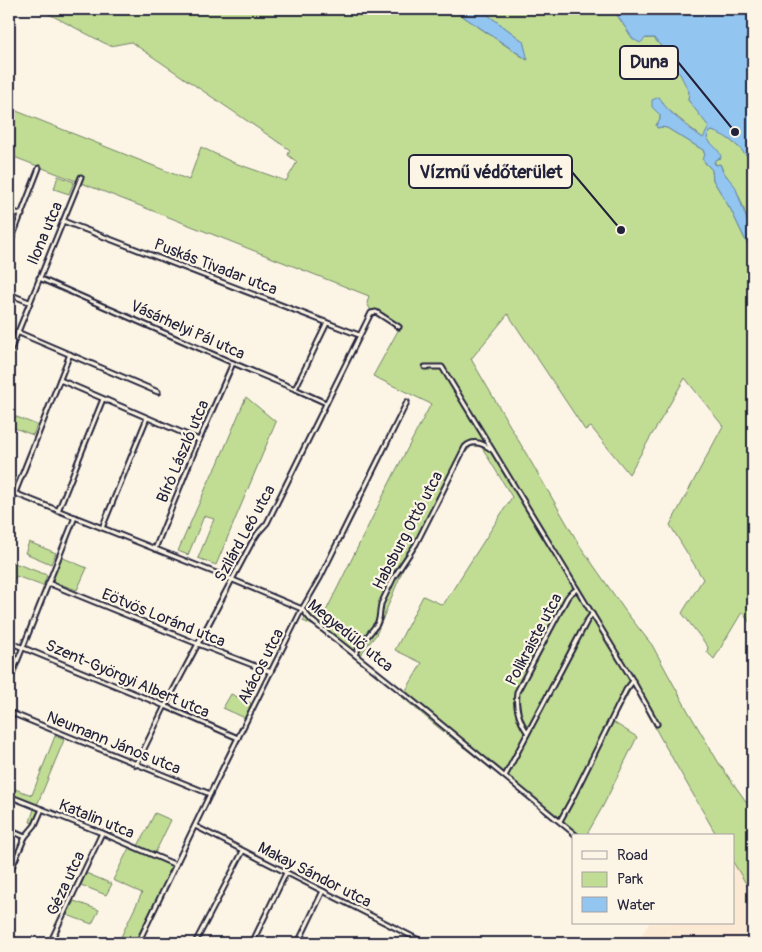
<svg xmlns="http://www.w3.org/2000/svg" width="762" height="952" font-family="Pangolin,sans-serif">
<style>
.built{fill:#fce9d3}
.green{fill:#c1dd94;stroke:#728068}
.water{fill:#92c5ef;stroke:#6584a7}
.lines{fill:none;stroke-linecap:round;stroke-linejoin:round}
.minor-casing{stroke:#22223b;stroke-width:7}
.minor{stroke:#fcf5e5;stroke-width:3}
.labels{text-anchor:middle;stroke-width:4.5;stroke-linejoin:round;paint-order:stroke}
.street-label{font-size:16px;fill:#22223b;stroke:#fcf5e5}
.leader{fill:none;stroke:#22223b;stroke-width:2}
.callout-dot{fill:#22223b;stroke:#fcf5e5;stroke-width:2}
.callout{fill:#fcf5e5;stroke:#22223b;stroke-width:2}
.callout-label{font-size:18px;text-anchor:middle;font-weight:bold;fill:#22223b}
</style>
<rect width="100%" height="100%" fill="#fcf5e5"/>
<filter id="ink" filterUnits="userSpaceOnUse"><feTurbulence type="fractalNoise" baseFrequency=".02" numOctaves="2"/><feDisplacementMap in="SourceGraphic" scale="10" xChannelSelector="R" yChannelSelector="G"/><feConvolveMatrix kernelMatrix="1 2 1 2 8 2 1 2 1" color-interpolation-filters="sRGB"/></filter>
<g filter="url(#ink)">
<polygon class="built" points="733,862 753,895 753,943 637,943 649,923 733,923"/>
<g class="green">
<path d="M50,9H452L527,60L523,41L480,9H613L633,39L654,38C663,49 687,78 689,92C689,95 688,98 688,100L710,127L704,139L670,111L664,105L652,107L660,115V120L656,125L658,128L661,127L667,128L703,150L705,155V163L712,170L713,180L731,210L753,256V627L742,612L714,659L707,652L708,647L682,613L703,579L670,525L723,426L685,378L629,474L591,427L585,430L508,314L471,359L580,546L626,612L652,645L688,711L720,765L753,811V895L733,862V836H717L659,735L633,685L613,722L637,737L603,806L586,836H576L434,724L402,697L422,663L395,650L423,596L443,605L512,497L481,446H472L463,455L421,537L406,562L376,635L357,659L314,626L303,621L310,608L324,615L394,474L431,404L373,376L400,327L379,312L371,311L367,303L369,296L138,205L9,155V108L189,180L201,147L232,162L286,181L297,162L288,155L290,150L131,42L110,46L49,14Z"/>
<path d="M712,131L724,135L741,149L753,163V233C746,220 744,205 737,192C732,182 724,175 720,164L716,165L714,160L721,158L707,138L709,133Z"/>
<polygon points="58,176 74,182 69,194 54,189"/>
<polygon points="246,397 276,422 216,565 198,558 214,519 204,516 188,555 178,551 212,474 217,466"/>
<polygon points="9,414 37,425 33,435 9,426"/>
<polygon points="29,542 56,553 51,564 25,553"/>
<polygon points="61,557 87,568 77,590 51,581"/>
<polygon points="9,561 47,575 43,586 16,576 9,593"/>
<polygon points="231,694 251,703 245,718 223,708"/>
<polygon points="55,736 64,740 37,805 40,811 33,823 30,822 34,809 9,799 9,787 32,795"/>
<polygon points="155,813 171,820 155,853 138,846"/>
<polygon points="130,846 173,867 134,943 118,943 142,893 113,880"/>
<polygon points="86,873 112,884 106,895 81,885"/>
<polygon points="74,901 99,910 92,924 67,915"/>
</g>
<g class="water">
<polygon points="452,9 480,9 523,41 528,60"/>
<path d="M613,9H753V163C741,149 731,137 712,131L709,133L707,138C711,145 721,150 721,158L715,160L714,163L716,165L720,164L723,172L735,186L747,220L753,233V256L731,210L713,180L712,170L702,159L705,155L703,150L667,128L661,127L657,128L656,125L660,120V115L652,107V100L659,97C662,100 663,104 666,107C673,116 693,131 703,138L709,127L688,100L689,92L681,76L666,52L654,38H646L640,43L633,39Z"/>
</g>
<g class="lines">
<g class="minor-casing">
<g id="minor">
<polyline points="9,210 22,215"/>
<polyline points="63,221 359,335"/>
<polyline points="9,246 39,168"/>
<polyline points="39,278 233,363 295,389 326,403"/>
<polyline points="9,294 29,302"/>
<polyline points="17,332 158,392"/>
<polyline points="9,354 81,177"/>
<polyline points="425,367 442,367 633,681 657,724"/>
<polyline points="60,380 199,440"/>
<polyline points="295,389 327,323"/>
<polyline points="9,491 226,577 302,609 311,620 408,697 577,836"/>
<polyline points="9,508 70,354"/>
<polyline points="58,511 103,399"/>
<polyline points="102,528 147,418"/>
<polyline points="155,549 197,445 233,363"/>
<polyline points="48,583 198,644 271,672"/>
<polyline points="9,642 165,706 238,738"/>
<path d="M355,654L363,642L377,624L379,619L381,604L394,577L416,544L465,447C473,439 483,443 492,450"/>
<polyline points="9,682 75,517"/>
<polyline points="9,712 210,794"/>
<path d="M527,732C519,720 515,707 517,692L567,598L570,594L577,589"/>
<polyline points="136,765 165,706 252,542 258,533 267,523 371,313 376,312 399,327"/>
<polyline points="505,776 587,621 592,614"/>
<polyline points="9,796 102,833 176,865"/>
<polyline points="560,821 572,799 626,690 633,681"/>
<polyline points="195,826 425,943"/>
<polyline points="9,830 25,837"/>
<polyline points="9,874 25,837 35,825 42,809"/>
<polyline points="50,943 102,833"/>
<polyline points="138,943 210,794 302,609 320,578 407,402"/>
<polyline points="195,943 243,851"/>
<polyline points="252,943 286,873"/>
<polyline points="298,943 323,891"/>
</g>
</g>
<use href="#minor" class="minor"/>
</g>
</g>
<g class="labels">
<g class="street-label">
<text transform="translate(44 233) rotate(-67)" y="6">Ilona utca</text>
<text transform="translate(216 266) rotate(21)" y="6">Puskás Tivadar utca</text>
<text transform="translate(188 329) rotate(24)" y="6">Vásárhelyi Pál utca</text>
<text transform="translate(182 451) rotate(-67)" y="6">Bíró László utca</text>
<text transform="translate(407 530) rotate(-62)" y="6">Habsburg Ottó utca</text>
<text transform="translate(244 533) rotate(-61)" y="6">Szilárd Leó utca</text>
<text transform="translate(164 617) rotate(22)" y="6">Eötvös Loránd utca</text>
<text transform="translate(351 635) rotate(39)" y="6">Megyedűlő utca</text>
<text transform="translate(533 639) rotate(-62)" y="6">Polikraiste utca</text>
<text transform="translate(260 666) rotate(-63)" y="6">Akácos utca</text>
<text transform="translate(128 678) rotate(23)" y="6">Szent-Györgyi Albert utca</text>
<text transform="translate(114 742) rotate(22)" y="6">Neumann János utca</text>
<text transform="translate(97 818) rotate(22)" y="6">Katalin utca</text>
<text transform="translate(315 874) rotate(27)" y="6">Makay Sándor utca</text>
<text transform="translate(65 883) rotate(-65)" y="6">Géza utca</text>
</g>
</g>
<path class="leader" d="M735 132L678 62M621 230L572 172"/>
<g class="callout-dot">
<circle cx="735" cy="132" r="5"/>
<circle cx="621" cy="230" r="5"/>
</g>
<g class="callout">
<rect x="620" y="46" width="58" height="33" rx="5"/>
<rect x="409" y="155" width="163" height="33" rx="5"/>
</g>
<g class="callout-label">
<text x="649" y="68">Duna</text>
<text x="491" y="178">Vízmű védőterület</text>
</g>
<rect width="762" height="952" fill="none" stroke="#fcf5e5" stroke-width="30"/>
<rect x="15" y="15" width="732" height="922" fill="none" stroke="#22223b" stroke-width="2" filter="url(#ink)"/>
<rect x="572" y="834" width="162" height="90" fill="#fcf5e5" stroke="#a5a1a1"/>
<rect x="582" y="851" width="25" height="8" fill="#fcf5e5" stroke="#a5a1a1"/>
<text x="617" y="860" font-size="15" fill="#22223b">Road</text>
<rect x="582" y="872" width="25" height="15" fill="#c1dd94" stroke="#a5a1a1"/>
<text x="617" y="884" font-size="15" fill="#22223b">Park</text>
<rect x="582" y="897" width="25" height="15" fill="#92c5ef" stroke="#a5a1a1"/>
<text x="617" y="910" font-size="15" fill="#22223b">Water</text>
</svg>
